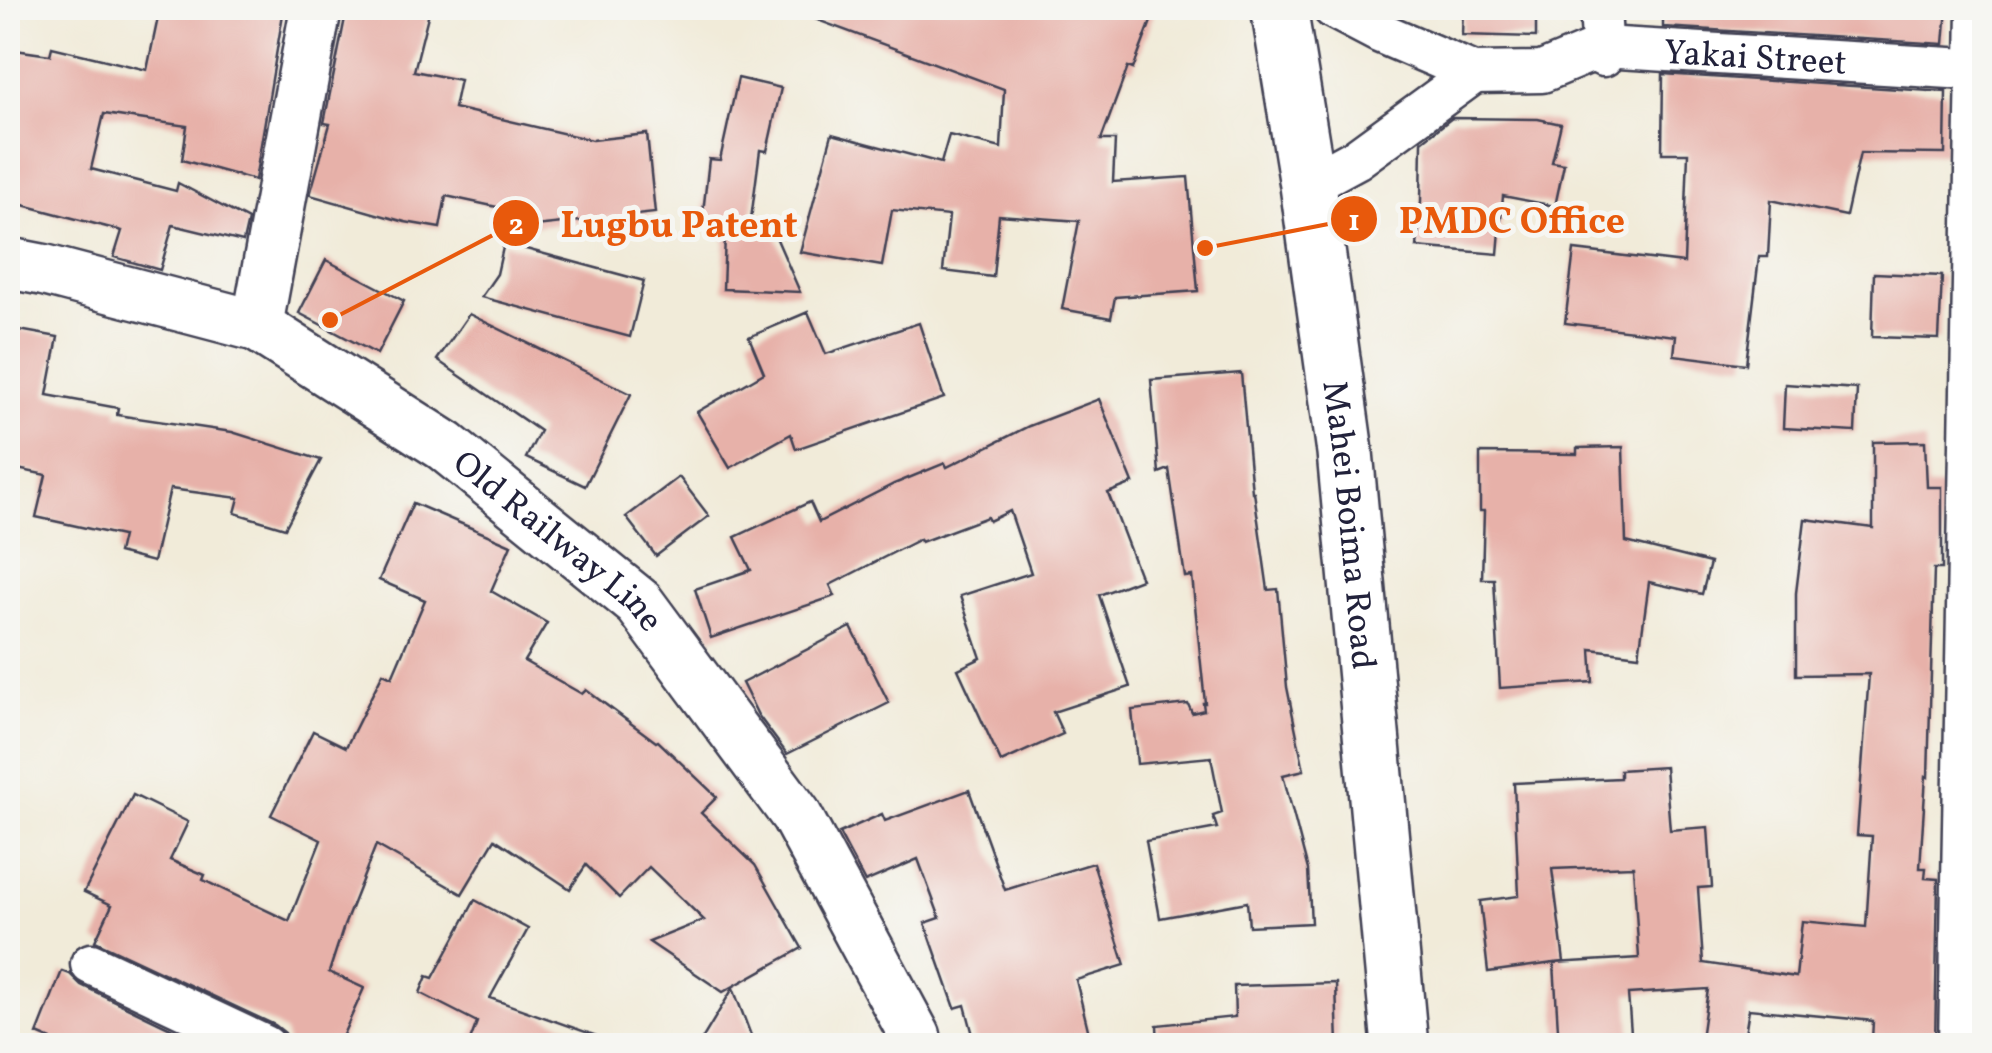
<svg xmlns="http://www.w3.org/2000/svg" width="1992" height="1053" font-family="Vollkorn,serif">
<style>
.building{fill:#e7b1a9;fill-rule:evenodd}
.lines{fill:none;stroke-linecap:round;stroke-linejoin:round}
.minor-casing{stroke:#414053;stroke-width:45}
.tertiary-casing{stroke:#414053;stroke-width:55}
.primary-casing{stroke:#414053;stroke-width:60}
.minor{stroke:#fff;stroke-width:40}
.tertiary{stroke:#fff;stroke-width:50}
.primary{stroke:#fff;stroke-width:55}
.labels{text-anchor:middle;stroke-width:10;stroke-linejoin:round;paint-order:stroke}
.street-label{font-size:35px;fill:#22223b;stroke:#f6f6f2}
.leader{fill:none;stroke:#e8590c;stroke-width:4}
.callout-dot{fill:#e8590c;stroke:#f6f6f2;stroke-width:4}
.mark-label{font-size:30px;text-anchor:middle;font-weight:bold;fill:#fff}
.callout-label{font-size:38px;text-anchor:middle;font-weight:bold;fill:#e8590c;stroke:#f6f6f2;stroke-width:10;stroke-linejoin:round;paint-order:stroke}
</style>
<rect width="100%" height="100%" fill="#f6f6f2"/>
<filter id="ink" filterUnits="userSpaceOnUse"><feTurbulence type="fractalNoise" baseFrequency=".01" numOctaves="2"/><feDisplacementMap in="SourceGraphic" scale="20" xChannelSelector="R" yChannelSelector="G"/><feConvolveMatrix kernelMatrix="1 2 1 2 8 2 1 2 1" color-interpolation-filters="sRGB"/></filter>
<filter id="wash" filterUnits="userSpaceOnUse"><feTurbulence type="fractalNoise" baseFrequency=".0048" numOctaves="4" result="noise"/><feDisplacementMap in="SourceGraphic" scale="40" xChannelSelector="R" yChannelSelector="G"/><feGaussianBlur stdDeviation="2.25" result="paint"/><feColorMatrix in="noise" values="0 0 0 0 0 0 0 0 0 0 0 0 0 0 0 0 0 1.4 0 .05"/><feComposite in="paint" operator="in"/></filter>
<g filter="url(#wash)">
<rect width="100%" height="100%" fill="#f1ebd9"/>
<g id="blocks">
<g class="building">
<polygon points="160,8 284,8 255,180 182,160 187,126 104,114 91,169 176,191 178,183 248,220 243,242 173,225 160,270 114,257 122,231 8,201 8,49 50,55 52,47 147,70"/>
<polygon points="347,8 430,8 414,71 460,80 454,108 592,140 647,134 655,213 507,229 511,210 446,196 440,228 405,222 310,195 330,124 324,123"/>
<polygon points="793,8 1156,8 1133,69 1128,67 1101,140 1115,140 1113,182 1188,177 1198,291 1115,297 1111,318 1062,309 1079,221 999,215 993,277 943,271 949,216 892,210 882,266 800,252 832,134 941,163 949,135 1001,148 1004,89 793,11"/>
<polygon points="1463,8 1536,8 1536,37 1462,35"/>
<polygon points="1663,8 1947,8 1944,44 1663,27"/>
<polygon points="1663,74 1946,92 1945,154 1860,153 1846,216 1771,200 1768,257 1759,257 1746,364 1674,355 1676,336 1565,323 1574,250 1684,263 1688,153 1662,153"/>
<polygon points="738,78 781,88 767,151 760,150 750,227 702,222 709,159 720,160"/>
<polygon points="1452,118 1538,119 1561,124 1552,162 1564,164 1555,206 1503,196 1498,254 1417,247 1421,202 1422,141"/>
<polygon points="725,235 776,237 800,292 723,289"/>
<polygon points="504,243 644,281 630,337 481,297 497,274"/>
<polygon points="326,260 404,301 377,354 299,313"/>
<polygon points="1874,273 1942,276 1939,339 1872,337"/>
<polygon points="808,312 826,354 919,323 944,398 796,449 791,434 730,468 697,412 764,373 749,337"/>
<polygon points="469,314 631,394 585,486 526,458 540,431 437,360"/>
<polygon points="8,328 58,337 47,395 118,408 117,415 232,432 321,460 285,528 235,513 239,498 170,489 153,562 118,553 122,536 36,517 46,475 8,467"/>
<polygon points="1241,373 1252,492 1254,492 1268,590 1278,589 1287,687 1304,770 1283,775 1308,870 1311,923 1249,926 1247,902 1160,918 1146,841 1217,828 1213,816 1222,813 1211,757 1137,764 1132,710 1188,704 1192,713 1204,710 1203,703 1205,703 1192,576 1185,577 1169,469 1159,473 1151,380"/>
<polygon points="1785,384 1857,389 1855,432 1783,428"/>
<polygon points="1099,399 1133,483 1108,493 1141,579 1099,595 1130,687 1053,712 1063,734 1001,762 958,669 981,658 960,596 1031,573 1010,511 989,521 987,517 921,542 920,539 830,585 835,596 711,638 695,589 751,570 735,537 810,502 819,522 894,484 945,463 947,467 1029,426"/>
<path d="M1925,441L1927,487H1942V569H1934L1928,777L1926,776L1920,868H1926L1925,878L1938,879L1935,1044L1872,1040L1873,1021L1749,1009L1743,1046L1701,1039L1708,989L1628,994L1632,1046H1559L1554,963L1488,972L1480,901L1519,896L1514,783L1620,778V770L1665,767L1670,830L1708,827L1712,887L1698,888L1703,963L1796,977L1802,921L1866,927L1872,836L1857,835L1869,674L1796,675V593L1805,519L1873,528V442ZM1633,866L1639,958L1554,963L1564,962L1552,869Z"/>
<polygon points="1623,447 1626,542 1710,563 1702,594 1649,582 1639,655 1591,649 1593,682 1500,688 1494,579 1482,579 1484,511 1480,511 1480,453 1577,454 1577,448"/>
<polygon points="679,477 709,516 656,556 626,517"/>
<polygon points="413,503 511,545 491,591 547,623 524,661 582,694 586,690 656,742 658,741 717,797 701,813 755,865 802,948 723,992 649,942 704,920 649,867 619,898 586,865 570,889 495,839 462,894 376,845 344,926 329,972 364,988 338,1046 289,1046 285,1033 275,1025 95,941 112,905 84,892 133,795 188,822 170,860 205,875 203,880 289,921 321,840 271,815 313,731 346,747 383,673 392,677 425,600 379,580"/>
<polygon points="851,627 889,703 787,754 758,715 742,683"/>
<polygon points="969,790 1005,890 1093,863 1125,965 1076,980 1092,1046 976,1046 965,1005 955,1008 925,923 940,918 918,859 865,882 839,833 882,814 885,821"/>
<polygon points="475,900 528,929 490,998 611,1041 610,1046 468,1046 477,1022 420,993 427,976 433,978"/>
<polygon points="62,971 70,974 81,985 208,1046 65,1046 37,1034"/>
<polygon points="1336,983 1338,1046 1158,1046 1157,1025 1235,1017 1234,986"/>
<polygon points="733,988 755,1046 698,1046"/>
</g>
</g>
</g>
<g filter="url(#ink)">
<use href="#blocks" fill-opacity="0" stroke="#414053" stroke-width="2.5"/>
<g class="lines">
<g class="minor-casing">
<g id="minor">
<path id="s1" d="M1333,8L1381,33L1474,73L1542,72L1602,47L1984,70"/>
<polyline points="1600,8 1603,56"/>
<polyline points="1308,185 1356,159 1474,73"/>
<polyline points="91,964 265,1046"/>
<polyline points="1959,1046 1978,8"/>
</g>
</g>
<g class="tertiary-casing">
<g id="tertiary">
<path id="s2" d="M8,263L44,270L257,326L445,446L639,603L796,815L915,1036L917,1046"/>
<polyline points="257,326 316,8"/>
</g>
</g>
<g class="primary-casing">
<g id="primary">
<path id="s3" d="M1279,8L1308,185L1345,452L1400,1046"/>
</g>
</g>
<use href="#minor" class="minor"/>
<use href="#tertiary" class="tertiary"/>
<use href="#primary" class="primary"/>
</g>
</g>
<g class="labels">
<g class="street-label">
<text dy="12" stroke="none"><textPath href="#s1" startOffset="442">Yakai Street</textPath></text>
<text dy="12" stroke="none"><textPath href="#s3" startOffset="522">Mahei Boima Road</textPath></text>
<text dy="12" stroke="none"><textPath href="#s2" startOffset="628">Old Railway Line</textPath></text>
</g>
</g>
<path class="leader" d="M1205 248L1354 219M330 320L516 223"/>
<g class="callout-dot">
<circle cx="1205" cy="248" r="10"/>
<circle cx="330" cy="320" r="10"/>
<circle cx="1354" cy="219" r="25"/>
<circle cx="516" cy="223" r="25"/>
</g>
<g class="mark-label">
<text x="1354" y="230">1</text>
<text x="516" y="234">2</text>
</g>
<g class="callout-label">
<text x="1512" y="233">PMDC Office</text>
<text x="679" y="237">Lugbu Patent</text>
</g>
<rect width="1992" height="1053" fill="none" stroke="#f6f6f2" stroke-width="40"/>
</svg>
